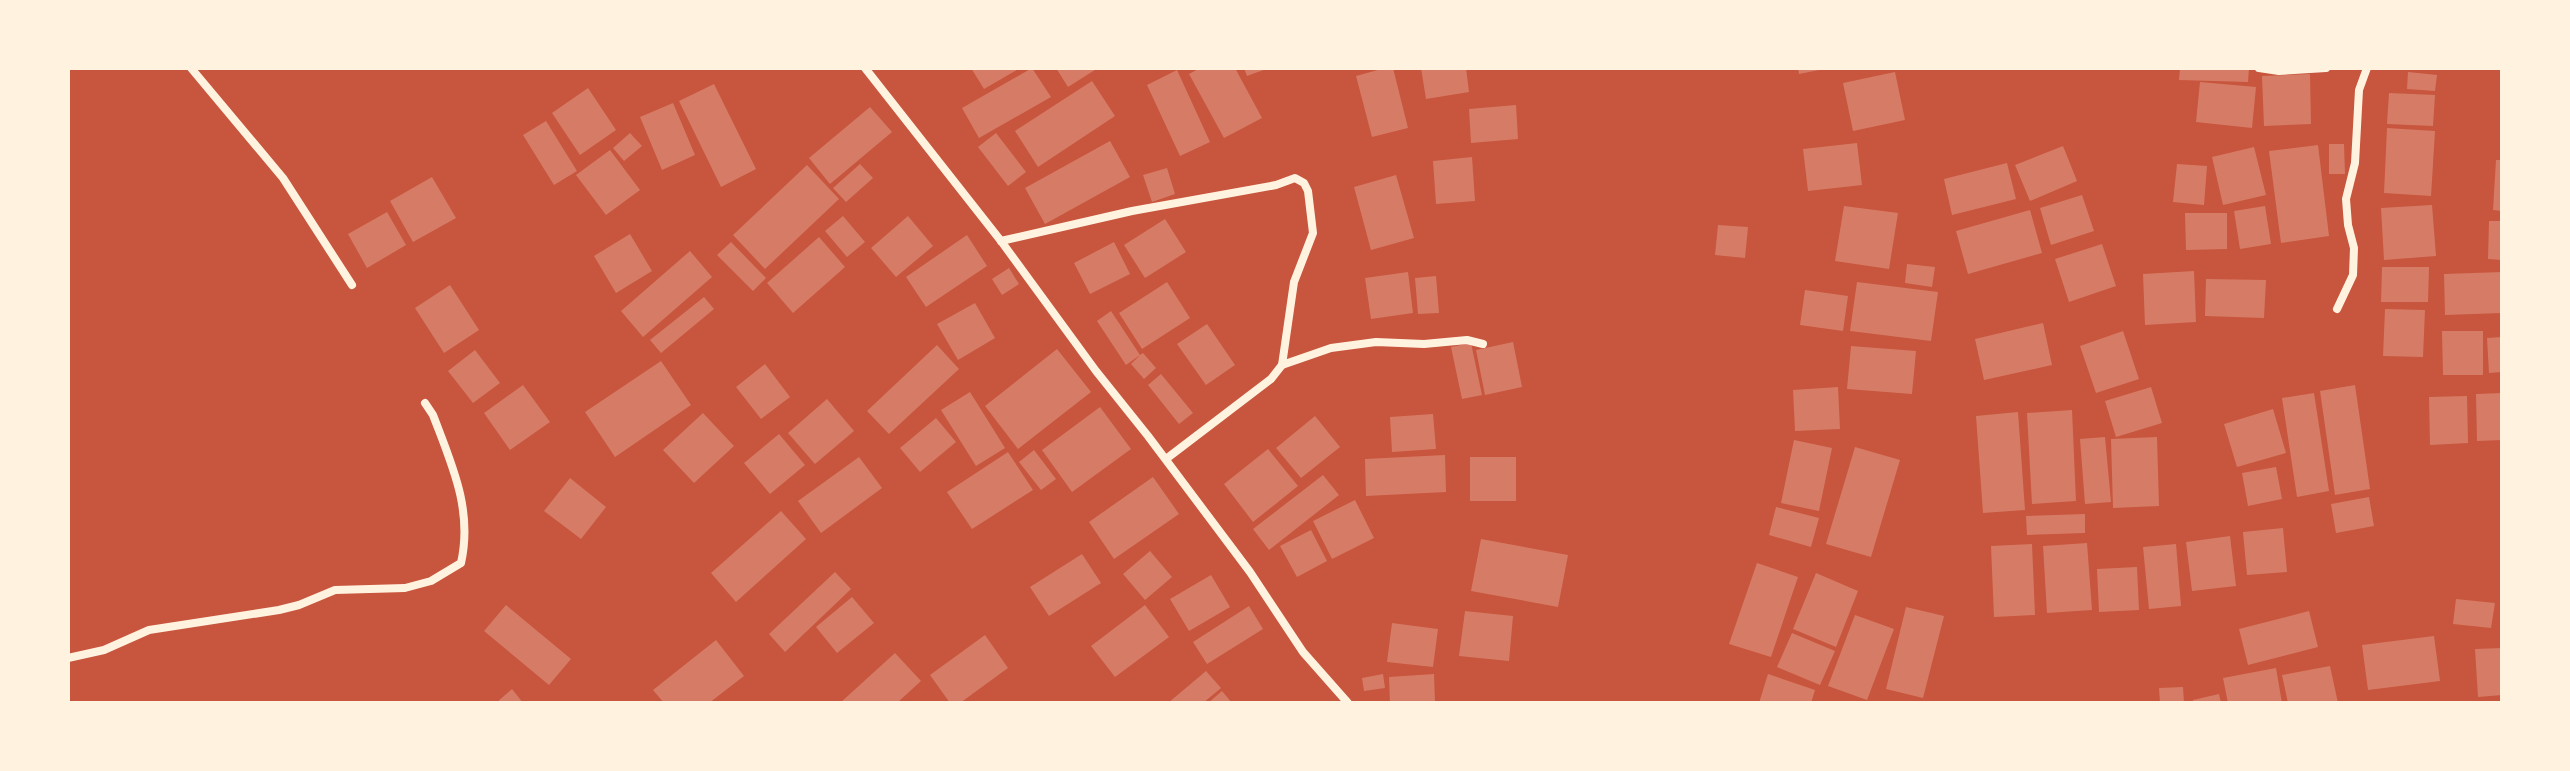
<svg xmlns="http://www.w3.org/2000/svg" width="2570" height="771" font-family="'Times New Roman',serif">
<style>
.building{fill:#d67c66}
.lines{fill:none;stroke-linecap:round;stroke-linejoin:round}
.minor{stroke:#fff3e0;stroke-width:8}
</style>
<rect width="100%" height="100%" fill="#c8553d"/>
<g class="building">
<polygon points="971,68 1020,68 984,89"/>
<polygon points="1032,68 1051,97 979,138 962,108"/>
<polygon points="1056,68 1098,68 1068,87"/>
<polygon points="1200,68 1235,68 1262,118 1224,138 1189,74"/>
<polygon points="1244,68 1269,68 1247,76"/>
<polygon points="1385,68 1393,68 1408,128 1372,137 1356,76"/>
<polygon points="1421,68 1466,68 1469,92 1426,99"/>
<polygon points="1798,68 1824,68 1824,69 1799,74"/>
<polygon points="2180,68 2249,68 2248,82 2179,80"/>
<polygon points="1177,70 1210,142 1180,156 1147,85"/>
<polygon points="1895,72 1905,120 1853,131 1843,83"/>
<polygon points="2408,72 2437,75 2435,91 2407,89"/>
<polygon points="2310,74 2311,124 2264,126 2262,76"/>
<polygon points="1092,81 1115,116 1038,167 1015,131"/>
<polygon points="2200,82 2256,87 2252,128 2196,122"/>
<polygon points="714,84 756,169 721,187 679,101"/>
<polygon points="588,88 616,130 580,155 552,113"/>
<polygon points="2389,93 2435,95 2433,126 2387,124"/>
<polygon points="673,103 695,155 662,170 640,117"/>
<polygon points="1516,105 1518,139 1471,143 1469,109"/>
<polygon points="870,107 892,132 830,184 809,158"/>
<polygon points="546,121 577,171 554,185 523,135"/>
<polygon points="2387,128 2435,131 2431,196 2384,193"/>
<polygon points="630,133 642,146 624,161 613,148"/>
<polygon points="996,133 1026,172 1008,186 978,147"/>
<polygon points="1110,141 1130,177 1045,224 1025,188"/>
<polygon points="1857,143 1862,185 1808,191 1803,149"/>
<polygon points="2329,144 2344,144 2345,174 2329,174"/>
<polygon points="2318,145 2329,236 2281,243 2269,151"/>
<polygon points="2063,146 2077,181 2030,201 2015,165"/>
<polygon points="2254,147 2266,195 2223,205 2212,157"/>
<polygon points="610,150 640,190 606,215 576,175"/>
<polygon points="1472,157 1475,201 1436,204 1433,161"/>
<polygon points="2496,160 2502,160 2502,211 2493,210"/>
<polygon points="2007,163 2016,199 1952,215 1944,179"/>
<polygon points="860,164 873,178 846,202 833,188"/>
<polygon points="2177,164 2207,166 2204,205 2173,202"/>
<polygon points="807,165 839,199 765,269 733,235"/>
<polygon points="1167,168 1175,194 1152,202 1143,175"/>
<polygon points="1396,175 1414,238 1371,250 1354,187"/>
<polygon points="432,177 456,218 413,242 390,201"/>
<polygon points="2082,195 2094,231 2051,245 2040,208"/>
<polygon points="2432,205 2436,256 2384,260 2381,208"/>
<polygon points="1844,206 1898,213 1889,269 1835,261"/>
<polygon points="2265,206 2271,244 2240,249 2234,211"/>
<polygon points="2030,210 2042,253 1968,274 1956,231"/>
<polygon points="387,212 406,245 367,268 348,234"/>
<polygon points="2185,213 2227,213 2227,249 2186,250"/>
<polygon points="843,216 865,242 847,257 825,231"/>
<polygon points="908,216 933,246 896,277 871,248"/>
<polygon points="1165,219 1186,252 1145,278 1124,245"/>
<polygon points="2489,221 2502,221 2502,260 2488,259"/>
<polygon points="1718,225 1748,227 1745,258 1715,255"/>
<polygon points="630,234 652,271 616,293 594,256"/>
<polygon points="967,235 987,266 926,307 906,277"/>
<polygon points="819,237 845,267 793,313 767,283"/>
<polygon points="731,242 766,278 753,291 717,255"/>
<polygon points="1114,242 1130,274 1090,294 1074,263"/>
<polygon points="2102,244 2116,286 2069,302 2055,259"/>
<polygon points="690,251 712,277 643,337 621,311"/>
<polygon points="1907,264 1935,267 1932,287 1905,283"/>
<polygon points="2382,267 2429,267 2428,302 2381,302"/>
<polygon points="1009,268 1019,284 1002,295 992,279"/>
<polygon points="2194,271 2196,322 2145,325 2143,274"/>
<polygon points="1408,272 1413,313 1371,319 1365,278"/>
<polygon points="2502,272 2502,313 2445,315 2444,274"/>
<polygon points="1436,276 1439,313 1418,314 1415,278"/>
<polygon points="2206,279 2266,280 2264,318 2205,316"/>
<polygon points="1167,282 1190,318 1142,349 1119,313"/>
<polygon points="1857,282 1938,292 1931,341 1850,331"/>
<polygon points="450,285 479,330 444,353 415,308"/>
<polygon points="1805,290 1848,296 1843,331 1800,325"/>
<polygon points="704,297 714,309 661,353 650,340"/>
<polygon points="975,303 995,338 958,360 937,324"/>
<polygon points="2385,309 2425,310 2423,357 2383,356"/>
<polygon points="1111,311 1140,355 1143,353 1156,368 1144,379 1131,364 1140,355 1126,365 1097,321"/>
<polygon points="2043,323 2052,365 1984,380 1975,339"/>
<polygon points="1207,324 1235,365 1206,385 1177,344"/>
<polygon points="2123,331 2139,379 2096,393 2080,346"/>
<polygon points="2442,331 2483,331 2483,375 2443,375"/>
<polygon points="2502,337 2502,372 2489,373 2487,338"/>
<polygon points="1513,342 1522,387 1485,395 1476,350"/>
<polygon points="1471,343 1482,395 1462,399 1451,347"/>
<polygon points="937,345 959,369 889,434 867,411"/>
<polygon points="1851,346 1916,351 1912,394 1847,389"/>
<polygon points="1057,349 1091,392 1018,449 985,406"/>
<polygon points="475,350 500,383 473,403 448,371"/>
<polygon points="661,361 691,405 615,457 585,412"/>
<polygon points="765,364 790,397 761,419 736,387"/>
<polygon points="1161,374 1193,413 1179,424 1148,385"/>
<polygon points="523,385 550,422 510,450 484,413"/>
<polygon points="2355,385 2370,489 2335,495 2320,391"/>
<polygon points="1838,387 1840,429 1795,431 1793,390"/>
<polygon points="2151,387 2162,423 2116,437 2105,401"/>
<polygon points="970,392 1005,448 976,466 941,410"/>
<polygon points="2314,393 2329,491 2297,497 2282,398"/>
<polygon points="2502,393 2502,440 2477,441 2476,394"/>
<polygon points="2467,396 2468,443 2430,445 2429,397"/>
<polygon points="827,399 854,431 815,464 788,433"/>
<polygon points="1100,407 1131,449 1072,492 1042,450"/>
<polygon points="2273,409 2286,453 2237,467 2224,424"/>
<polygon points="2072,410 2076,501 2032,504 2027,413"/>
<polygon points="2018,412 2025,510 1983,513 1976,416"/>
<polygon points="703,413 734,446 694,483 663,450"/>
<polygon points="1433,414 1436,449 1392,452 1390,417"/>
<polygon points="1315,416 1340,447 1301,478 1276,448"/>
<polygon points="936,418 956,442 920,472 900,448"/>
<polygon points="779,434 805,465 770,494 744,463"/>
<polygon points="2105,437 2111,502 2085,504 2080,439"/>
<polygon points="2157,437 2159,506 2113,508 2111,439"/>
<polygon points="1794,440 1832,448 1819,511 1781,503"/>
<polygon points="1855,447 1900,460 1871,557 1826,544"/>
<polygon points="1268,449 1298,486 1253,522 1224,484"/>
<polygon points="1034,450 1056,479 1041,490 1019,462"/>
<polygon points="1008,452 1033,490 972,529 947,492"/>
<polygon points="1445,455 1446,492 1366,496 1365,459"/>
<polygon points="859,457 882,488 821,533 798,501"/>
<rect x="1470" y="457" width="46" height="44"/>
<polygon points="2276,467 2282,499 2248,506 2242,473"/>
<polygon points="1323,475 1339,495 1269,550 1253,529"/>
<polygon points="1153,477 1179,514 1114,559 1089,522"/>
<polygon points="570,478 606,507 581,539 544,511"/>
<polygon points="2369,497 2374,526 2336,533 2331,504"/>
<polygon points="1355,500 1374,538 1332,559 1313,521"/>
<polygon points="1776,507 1819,518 1811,547 1769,535"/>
<polygon points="781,511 806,539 736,602 711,573"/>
<polygon points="2085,514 2085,533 2027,535 2026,516"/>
<polygon points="2283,528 2287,572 2247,575 2243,532"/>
<polygon points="1311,530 1327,561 1297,577 1280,546"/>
<polygon points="2230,536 2236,586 2192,591 2186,542"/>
<polygon points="1481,539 1568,555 1558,607 1471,591"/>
<polygon points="2087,543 2092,610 2047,613 2043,546"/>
<polygon points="2032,544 2035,615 1994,617 1991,546"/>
<polygon points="2176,544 2181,606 2149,609 2143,547"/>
<polygon points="1150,551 1172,577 1145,600 1123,574"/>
<polygon points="1082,554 1101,583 1049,616 1030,587"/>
<polygon points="1757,563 1798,577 1771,657 1729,644"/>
<polygon points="2137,567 2139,610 2099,612 2097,569"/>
<polygon points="835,572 851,589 785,652 769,634"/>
<polygon points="1816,573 1858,591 1836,647 1793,629"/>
<polygon points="1211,575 1230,607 1189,631 1170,599"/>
<polygon points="852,597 874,623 837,653 816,627"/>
<polygon points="2456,599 2495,603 2491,628 2453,624"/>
<polygon points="506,605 571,659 549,685 484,631"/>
<polygon points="1145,605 1169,637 1115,677 1091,646"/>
<polygon points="1249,606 1263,629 1207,664 1193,642"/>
<polygon points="1906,607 1944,616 1923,698 1886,689"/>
<polygon points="1465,611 1513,616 1509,661 1459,656"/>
<polygon points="2309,611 2318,647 2248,665 2239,629"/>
<polygon points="1855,615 1894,629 1867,700 1828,686"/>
<polygon points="1392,623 1438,629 1433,667 1387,662"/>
<polygon points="1792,633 1835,651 1820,685 1777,667"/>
<polygon points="985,635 1008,668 960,703 950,703 930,675"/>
<polygon points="2434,636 2440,681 2368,690 2362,645"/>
<polygon points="716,640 744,676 709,703 664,703 653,690"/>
<polygon points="2502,648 2502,695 2478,697 2475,649"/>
<polygon points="895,653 921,681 897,703 840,703"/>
<polygon points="2330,666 2338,703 2288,703 2282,675"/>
<polygon points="2276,668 2282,703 2228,703 2223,678"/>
<polygon points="1206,671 1221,688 1203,703 1168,703"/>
<polygon points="1383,674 1385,688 1364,691 1362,678"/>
<polygon points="1434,674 1435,703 1390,703 1389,677"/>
<polygon points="1768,674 1815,690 1811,703 1759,703"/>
<polygon points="2183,687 2184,703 2160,703 2159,688"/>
<polygon points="512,689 523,703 496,703"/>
<polygon points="1222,691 1232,703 1208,703"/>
<polygon points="2219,694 2221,703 2193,703 2193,700"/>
</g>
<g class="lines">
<g class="minor">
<polyline points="191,68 283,178 352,285"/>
<polyline points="865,68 1001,241 1096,371 1148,436 1250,572 1303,652 1348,703"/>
<polyline points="2259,68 2279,71 2326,68"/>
<polyline points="1001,241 1132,211 1276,185 1295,178 1304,183 1308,191 1313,233 1294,282 1282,365 1271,379 1166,459"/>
<polyline points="2337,309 2353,275 2354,248 2348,225 2346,199 2355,163 2359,90 2367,68"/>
<polyline points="1282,365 1331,348 1376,342 1424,344 1467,340 1483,344"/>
<path d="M68,658L104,650L149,630L279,610L299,605L335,590L405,588L431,581L461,563C473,510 452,465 433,415L425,403"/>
</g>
</g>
<rect width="2570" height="771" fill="none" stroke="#fff3e0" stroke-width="140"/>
</svg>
